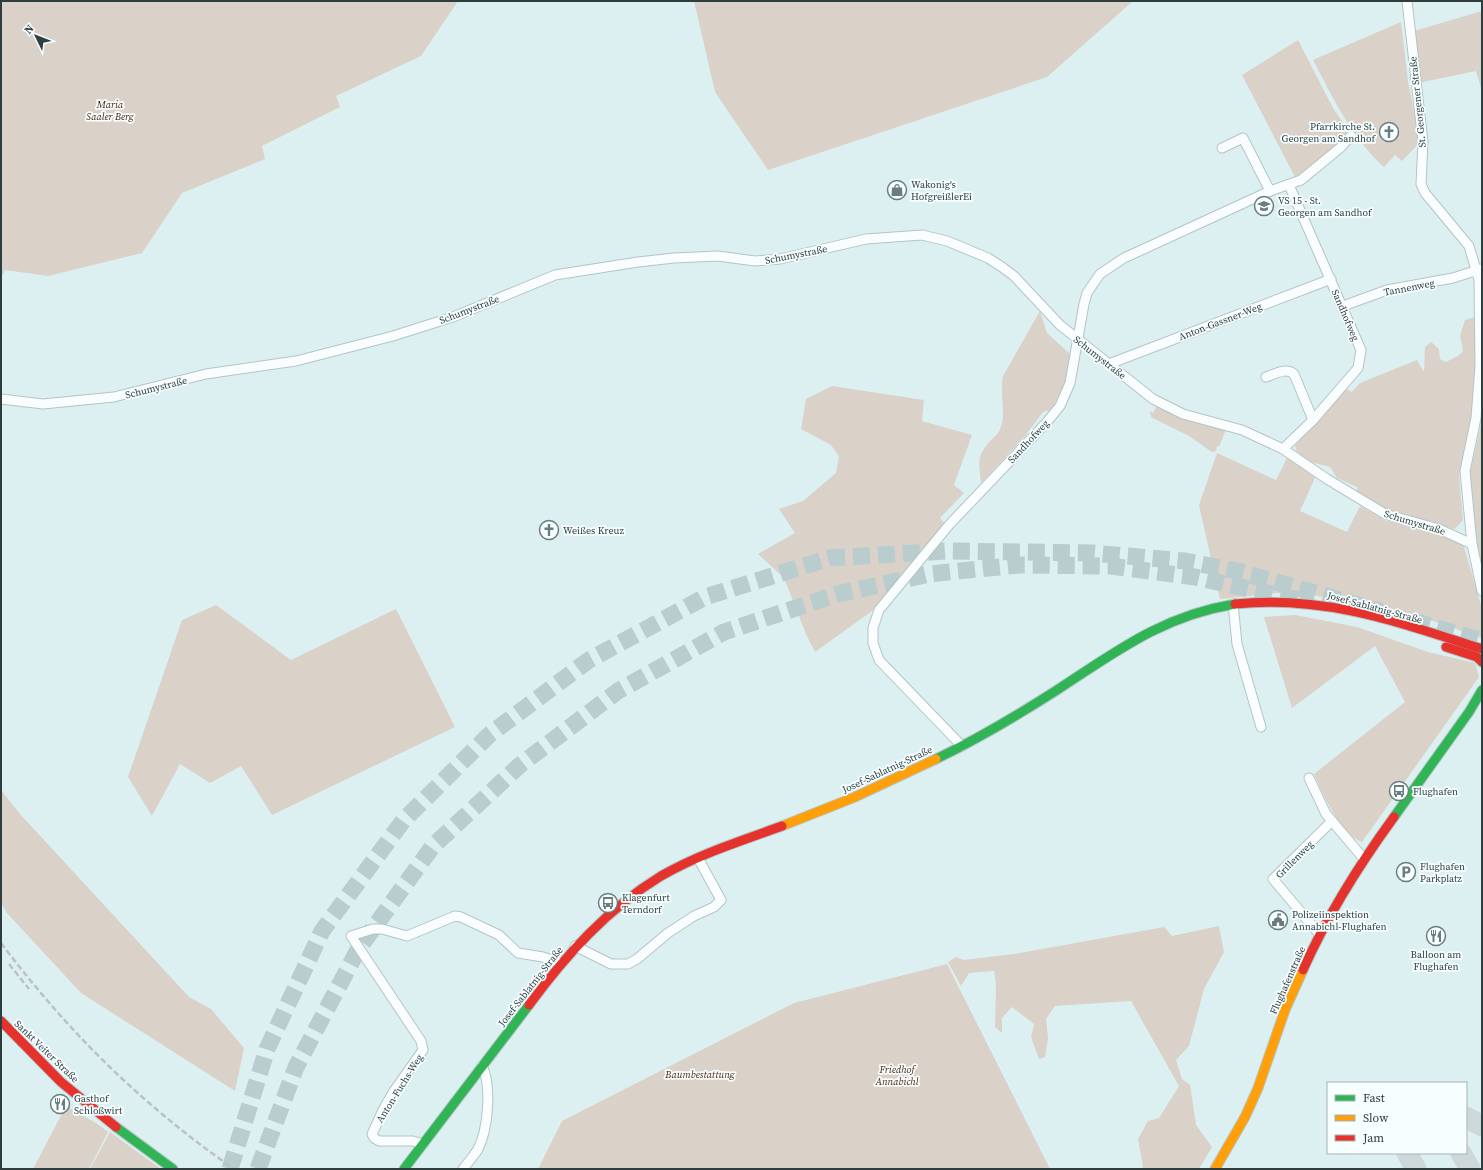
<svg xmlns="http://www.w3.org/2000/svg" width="1483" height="1170" font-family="'Source Serif 4',serif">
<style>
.green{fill:#dad1c8}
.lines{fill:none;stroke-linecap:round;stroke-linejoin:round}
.taxiway{stroke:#ccd8da;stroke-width:21}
.highway-tunnel{stroke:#b9ccce;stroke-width:17;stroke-dasharray:17 8;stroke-linecap:butt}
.street-casing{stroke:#b4c4c5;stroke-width:11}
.fast-casing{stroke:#b4c4c5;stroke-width:11}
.slow-casing{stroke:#b4c4c5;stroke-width:11}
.jam-casing{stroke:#b4c4c5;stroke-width:11}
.street{stroke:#fafdfd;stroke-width:9}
.fast{stroke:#30b455;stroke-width:9}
.slow{stroke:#ff9f0a;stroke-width:9}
.jam{stroke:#e5322d;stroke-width:9}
.rail{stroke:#bdc1c2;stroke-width:2.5;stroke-dasharray:6 3;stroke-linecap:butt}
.labels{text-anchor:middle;stroke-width:3.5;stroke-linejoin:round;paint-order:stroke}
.street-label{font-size:10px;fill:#2e3d3e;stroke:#f7feff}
.park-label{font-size:10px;font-style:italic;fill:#481d00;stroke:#f7feff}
.poi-label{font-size:10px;fill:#2e3d3e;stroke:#f7feff;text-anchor:start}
</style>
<rect width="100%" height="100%" fill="#dcf0f2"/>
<g class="green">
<polygon points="1,1 458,1 421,56 336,96 340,107 262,146 265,159 182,193 142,253 48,276 5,270 1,278"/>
<polygon points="694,1 1133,1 1047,77 768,170 715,92"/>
<polygon points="1482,11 1482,91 1476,71 1418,83 1414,31"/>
<path d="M1401,22L1408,81L1420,142L1402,161L1395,155L1384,167C1352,138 1333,98 1313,60Z"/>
<polygon points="1298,40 1333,108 1346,127 1346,136 1341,144 1296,179 1242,75"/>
<path d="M1040,311L1047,333L1071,355L1065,384L1052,409L1043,412L1025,436L981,483C979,463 976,456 991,440C994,437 999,433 1000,429C1007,412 999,395 1003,376Z"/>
<path d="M1476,317V366L1471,420L1459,476L1463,520L1455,529C1416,520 1392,516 1357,493V487L1337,478L1330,467C1316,463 1298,462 1295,446L1345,388L1352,392L1360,383L1417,360L1424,372L1425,347L1431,342L1439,349L1440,359L1446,362L1458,356L1463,351L1460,336L1465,320Z"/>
<polygon points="832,386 924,400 922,421 972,435 954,485 964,493 940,518 944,523 872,611 815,652 806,634 784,578 758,554 795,533 779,509 803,501 836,473 839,456 831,445 801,429 806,399"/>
<path d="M1158,404C1180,417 1201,424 1226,429L1219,447L1217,446L1216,451L1212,452L1189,436L1151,417L1150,411L1153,413Z"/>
<polygon points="1482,419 1482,569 1474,528 1469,478"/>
<polygon points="1217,453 1276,480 1288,456 1315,478 1300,511 1347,532 1360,506 1384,520 1444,533 1456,539 1464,547 1482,608 1482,638 1466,634 1455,628 1433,621 1421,621 1351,602 1311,595 1277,593 1220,599 1199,505"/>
<polygon points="216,605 291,660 396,609 455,727 272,815 241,766 210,783 180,764 152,816 128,777 182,620"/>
<path d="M1295,615L1357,627L1428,652L1475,663L1479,677L1362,842C1341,835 1322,793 1314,774L1405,702L1375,646L1292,708L1264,617Z"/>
<polygon points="1,790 20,814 189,997 211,1009 244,1048 235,1091 81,993 7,913 1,903"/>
<polygon points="1219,926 1224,952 1204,989 1189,1046 1176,1060 1182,1079 1190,1085 1196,1125 1212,1147 1199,1169 1141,1169 1143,1167 1138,1139 1148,1121 1159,1118 1179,1086 1131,1001 1055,1006 1046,1019 1048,1038 1045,1057 1039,1059 1031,1037 1034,1024 1012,1007 1002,1018 1002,1033 995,1027 996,983 994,971 969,973 961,986 948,962 956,957 964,960 1014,954 1164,927 1172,936"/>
<polygon points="947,964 1050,1169 536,1169 539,1167 562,1121 794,1003"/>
<polygon points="66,1106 96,1123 108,1132 89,1169 33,1169"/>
<polygon points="110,1132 161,1169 90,1169"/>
</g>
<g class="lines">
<g class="taxiway">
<polyline points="1466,1117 1482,1126"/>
<polyline points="1407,1153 1416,1169"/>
<polyline points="1461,1153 1470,1169"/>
</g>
<g class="highway-tunnel">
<polyline points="1413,621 1482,641"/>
<polyline points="230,1169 267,1049 322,931 403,821 489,735 589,660 705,597 830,558 947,551 1092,553 1185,561 1237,571 1382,612"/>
<polyline points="258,1169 296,1067 359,948 433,846 520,765 618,691 724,632 838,594 929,574 1019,565 1110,566 1195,577 1299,600"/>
</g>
<g class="street-casing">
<g id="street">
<polyline points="1407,1 1423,142 1421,184 1425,193 1469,246 1479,280 1480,366 1476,418 1465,471 1472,544"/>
<polyline points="1222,148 1243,138 1270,191"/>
<polyline points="1343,306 1387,290 1453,278 1481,269"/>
<polyline points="1109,364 1331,279"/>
<path d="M1266,377C1275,374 1286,367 1294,374L1313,420"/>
<polyline points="1,399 43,404 114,397 206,374 296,361 393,336 453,317 555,275 638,262 674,258 718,256 755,261 780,259 866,239 922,235 947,241 988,258 1002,267 1014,276 1060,325 1153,399 1183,414 1242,430 1283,449 1327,479 1385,514 1439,529 1472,544 1482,591"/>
<polyline points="1283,449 1313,420 1358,368 1361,350 1289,185"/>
<polyline points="1233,604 1237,644 1261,727"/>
<polyline points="962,746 879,660 873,643 873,628 879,610 949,525 1046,423 1060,406 1070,383 1084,304 1087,293 1100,274 1124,258 1270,191 1301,180 1340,148 1351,136"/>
<polyline points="1309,778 1326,814 1364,859"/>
<polyline points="1320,935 1273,879 1332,821"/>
<polyline points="575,946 611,964 628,964 637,959 668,933 694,916 714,907 721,900 698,858"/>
<polyline points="423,1144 413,1141 379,1141 374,1138 372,1134 383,1110 394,1091 423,1050 421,1041 351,936 373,929 382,929 407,936 455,916 461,917 499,935 518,953 543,957 560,963"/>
<path d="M463,1169C468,1162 474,1156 478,1149C488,1130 492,1085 482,1066"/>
</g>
</g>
<g class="fast-casing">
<g id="fast">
<path d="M936,759C978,739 1018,715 1057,690C1117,651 1162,616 1235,604"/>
<polyline points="1394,817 1469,712 1482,690"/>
<polyline points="116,1127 173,1169"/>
<polyline points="404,1169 529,1005"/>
</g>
</g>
<g class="slow-casing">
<g id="slow">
<polyline points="782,826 855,797 936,759"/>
<polyline points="1215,1169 1245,1117 1258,1088 1285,1010 1303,970"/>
</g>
</g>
<g class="jam-casing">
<g id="jam">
<path d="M1235,604C1325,595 1398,622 1482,649"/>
<polyline points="1446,647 1477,657 1482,662"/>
<path d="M1303,970C1327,916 1359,865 1394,817"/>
<path d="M529,1005C566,955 607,909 661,876C699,854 741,841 782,826"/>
<polyline points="1,1021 61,1082 116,1127"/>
</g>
</g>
<use href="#street" class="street"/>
<use href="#fast" class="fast"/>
<use href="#slow" class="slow"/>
<use href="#jam" class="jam"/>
<g class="rail">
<path d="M1,943C69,1033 141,1104 234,1169"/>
<polyline points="9,964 29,989"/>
</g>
</g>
<defs>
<g id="church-ring" transform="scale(1)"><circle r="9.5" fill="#f7feff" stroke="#6b7c7d" stroke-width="1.5"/><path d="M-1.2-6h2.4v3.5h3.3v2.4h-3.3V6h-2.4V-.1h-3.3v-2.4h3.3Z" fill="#6b7c7d"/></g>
<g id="shop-ring" transform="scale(1)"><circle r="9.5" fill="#f7feff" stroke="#6b7c7d" stroke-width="1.5"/><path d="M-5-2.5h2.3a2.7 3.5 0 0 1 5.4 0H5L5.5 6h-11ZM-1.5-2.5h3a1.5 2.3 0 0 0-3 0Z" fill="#6b7c7d"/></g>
<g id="school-ring" transform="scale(1)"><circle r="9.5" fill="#f7feff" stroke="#6b7c7d" stroke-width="1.5"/><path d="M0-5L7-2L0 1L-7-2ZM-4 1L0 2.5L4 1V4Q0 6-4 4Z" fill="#6b7c7d"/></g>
<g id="bus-ring" transform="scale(1)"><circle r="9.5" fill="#f7feff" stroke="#6b7c7d" stroke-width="1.5"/><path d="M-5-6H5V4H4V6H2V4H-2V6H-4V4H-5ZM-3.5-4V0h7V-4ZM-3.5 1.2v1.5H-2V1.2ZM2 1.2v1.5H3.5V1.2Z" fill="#6b7c7d"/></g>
<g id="parking-ring" transform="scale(1)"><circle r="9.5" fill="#f7feff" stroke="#6b7c7d" stroke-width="1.5"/><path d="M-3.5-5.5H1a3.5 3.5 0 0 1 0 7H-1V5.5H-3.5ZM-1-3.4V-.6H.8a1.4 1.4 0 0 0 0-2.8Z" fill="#6b7c7d"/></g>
<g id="civic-ring" transform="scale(1)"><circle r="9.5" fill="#f7feff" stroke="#6b7c7d" stroke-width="1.5"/><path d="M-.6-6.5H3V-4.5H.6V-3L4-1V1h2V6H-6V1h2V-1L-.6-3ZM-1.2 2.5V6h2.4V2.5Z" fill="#6b7c7d"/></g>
<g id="restaurant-ring" transform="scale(1)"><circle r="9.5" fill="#f7feff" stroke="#6b7c7d" stroke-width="1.5"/><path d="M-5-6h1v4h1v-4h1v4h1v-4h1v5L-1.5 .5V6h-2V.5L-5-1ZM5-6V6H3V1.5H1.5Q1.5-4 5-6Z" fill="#6b7c7d"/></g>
</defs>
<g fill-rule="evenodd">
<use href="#church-ring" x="1389" y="132"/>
<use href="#shop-ring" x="897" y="190"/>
<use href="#school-ring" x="1264" y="206"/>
<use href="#church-ring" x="549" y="530"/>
<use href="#bus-ring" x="1399" y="791"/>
<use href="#parking-ring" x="1406" y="872"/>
<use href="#bus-ring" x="608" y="903"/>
<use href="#civic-ring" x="1278" y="920"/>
<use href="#restaurant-ring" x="1436" y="936"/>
<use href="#restaurant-ring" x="60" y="1104"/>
</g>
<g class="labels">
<g class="street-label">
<text transform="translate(1417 102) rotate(-96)" y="4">St. Georgener Straße</text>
<text transform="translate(796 254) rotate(-11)" y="4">Schumystraße</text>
<text transform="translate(1409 287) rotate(-11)" y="4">Tannenweg</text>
<text transform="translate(469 309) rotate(-21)" y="4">Schumystraße</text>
<text transform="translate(1346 315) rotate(67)" y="4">Sandhofweg</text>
<text transform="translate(1220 321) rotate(-21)" y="4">Anton-Gassner-Weg</text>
<text transform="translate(1100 357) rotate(38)" y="4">Schumystraße</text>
<text transform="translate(156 387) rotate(-14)" y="4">Schumystraße</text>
<text transform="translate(1028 441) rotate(-47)" y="4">Sandhofweg</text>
<text transform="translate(1415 522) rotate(17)" y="4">Schumystraße</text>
<text transform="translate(1375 607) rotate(15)" y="4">Josef-Sablatnig-Straße</text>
<text transform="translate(887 769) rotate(-25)" y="4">Josef-Sablatnig-Straße</text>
<text transform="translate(1294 859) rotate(-45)" y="4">Grillenweg</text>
<text transform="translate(1287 980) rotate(-66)" y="4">Flughafenstraße</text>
<text transform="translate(530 986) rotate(-52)" y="4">Josef-Sablatnig-Straße</text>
<text transform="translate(47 1051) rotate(44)" y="4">Sankt Veiter Straße</text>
<text transform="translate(399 1088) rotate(-58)" y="4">Anton-Fuchs-Weg</text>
</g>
<g class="park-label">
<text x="110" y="108">Maria<tspan x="110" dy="12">Saaler Berg</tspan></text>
<text x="897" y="1073">Friedhof<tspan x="897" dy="12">Annabichl</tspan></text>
<text x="700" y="1078">Baumbestattung</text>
</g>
<g class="poi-label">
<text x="1375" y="130" text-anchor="end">Pfarrkirche St.<tspan x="1375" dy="12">Georgen am Sandhof</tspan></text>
<text x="911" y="188">Wakonig's<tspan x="911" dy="12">HofgreißlerEi</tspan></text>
<text x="1278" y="204">VS 15 - St.<tspan x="1278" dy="12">Georgen am Sandhof</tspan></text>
<text x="563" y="534">Weißes Kreuz</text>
<text x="1413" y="795">Flughafen</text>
<text x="1420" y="870">Flughafen<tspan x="1420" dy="12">Parkplatz</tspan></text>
<text x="622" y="901">Klagenfurt<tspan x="622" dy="12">Terndorf</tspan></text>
<text x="1292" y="918">Polizeiinspektion<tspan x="1292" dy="12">Annabichl-Flughafen</tspan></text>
<text x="1436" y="958" text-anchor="middle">Balloon am<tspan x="1436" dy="12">Flughafen</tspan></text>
<text x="74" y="1102">Gasthof<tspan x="74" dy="12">Schloßwirt</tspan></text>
</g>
</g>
<rect width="1483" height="1170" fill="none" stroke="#2e3d3e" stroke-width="4"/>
<rect x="1327" y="1082" width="140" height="72" fill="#f7feff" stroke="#a7b1b2"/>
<rect x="1335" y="1095" width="20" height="6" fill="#30b455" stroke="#a7b1b2"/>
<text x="1363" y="1102" font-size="12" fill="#2e3d3e">Fast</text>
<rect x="1335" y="1115" width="20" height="6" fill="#ff9f0a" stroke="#a7b1b2"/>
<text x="1363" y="1122" font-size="12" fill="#2e3d3e">Slow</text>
<rect x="1335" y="1135" width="20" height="6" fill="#e5322d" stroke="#a7b1b2"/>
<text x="1363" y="1142" font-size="12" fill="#2e3d3e">Jam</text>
<g transform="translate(36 36) rotate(313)" stroke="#f7feff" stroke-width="3" paint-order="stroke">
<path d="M0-3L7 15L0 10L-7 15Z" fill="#2e3d3e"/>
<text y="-6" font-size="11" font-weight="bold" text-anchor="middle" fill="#2e3d3e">N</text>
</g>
</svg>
